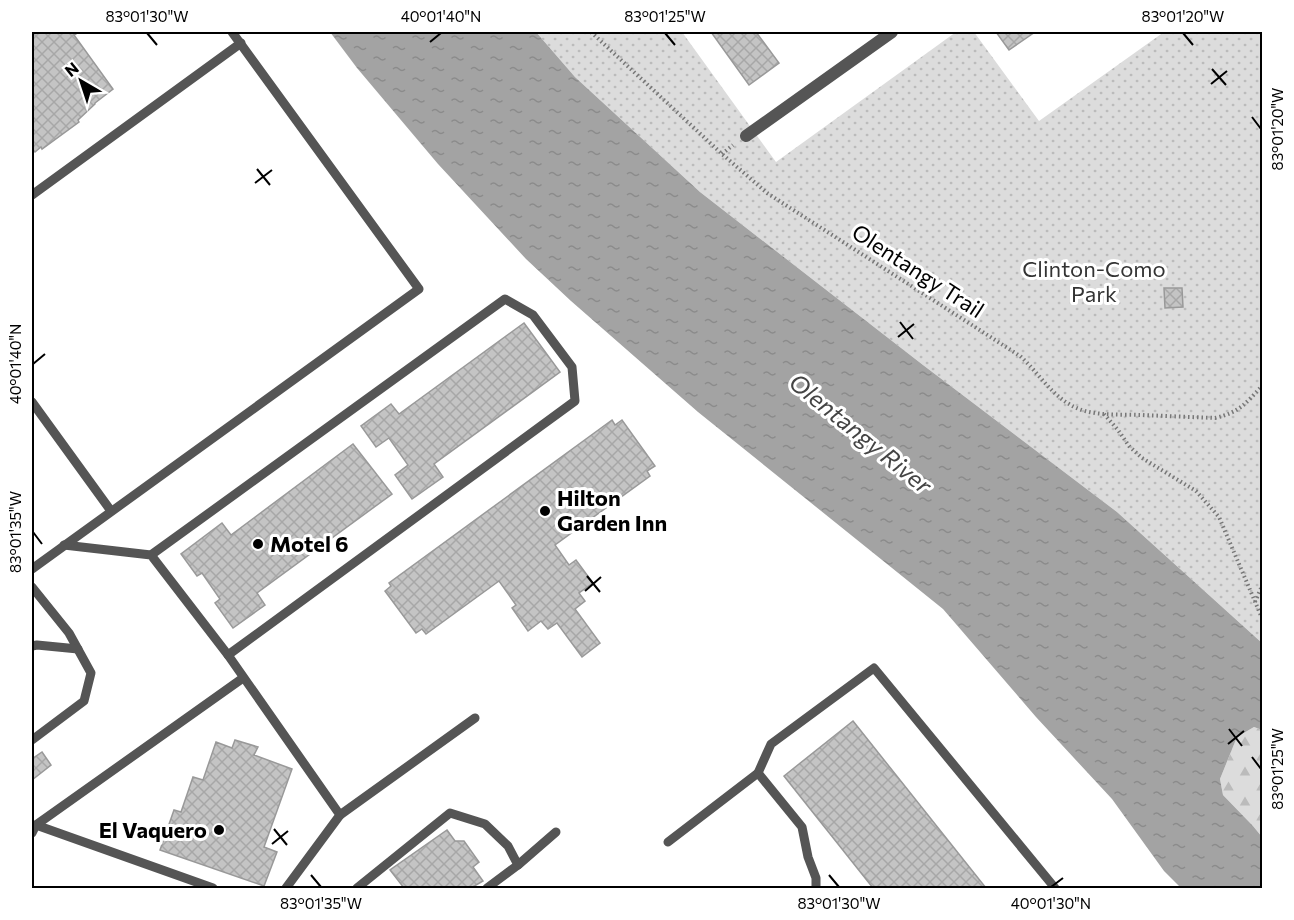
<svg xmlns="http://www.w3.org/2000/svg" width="1294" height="920" font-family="Commissioner,sans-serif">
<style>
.forest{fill:url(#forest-firs)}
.park{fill:url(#park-dots)}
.water{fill:url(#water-ripples)}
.building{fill:url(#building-cross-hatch);stroke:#999;stroke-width:1.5}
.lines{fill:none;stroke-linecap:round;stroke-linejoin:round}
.path{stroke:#777;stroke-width:4;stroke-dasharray:1.5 3;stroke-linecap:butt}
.lane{stroke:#555;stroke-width:9}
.street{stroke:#555;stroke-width:12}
.ticks{fill:none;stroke:#000;stroke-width:2}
.poi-dot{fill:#000;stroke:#fff;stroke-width:2}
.labels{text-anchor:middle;stroke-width:6;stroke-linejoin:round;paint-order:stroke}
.park-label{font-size:22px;fill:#333;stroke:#fff}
.street-label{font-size:22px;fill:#000;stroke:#fff}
.poi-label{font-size:22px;font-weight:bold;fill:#000;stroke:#fff;text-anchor:start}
.water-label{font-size:24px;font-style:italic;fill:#444;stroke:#fff}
.neatline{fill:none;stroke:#000;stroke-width:2}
.ticks-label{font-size:15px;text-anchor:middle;fill:#000}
</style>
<defs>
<pattern id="forest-firs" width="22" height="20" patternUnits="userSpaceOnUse" patternTransform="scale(1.5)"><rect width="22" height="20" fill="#dcdcdc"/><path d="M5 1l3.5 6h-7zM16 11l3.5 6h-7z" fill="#bbb"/></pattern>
<pattern id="park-dots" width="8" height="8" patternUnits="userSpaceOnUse" patternTransform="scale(1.5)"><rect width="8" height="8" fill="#dcdcdc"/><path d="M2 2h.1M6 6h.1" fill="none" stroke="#bbb" stroke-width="1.8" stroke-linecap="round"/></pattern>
<pattern id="water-ripples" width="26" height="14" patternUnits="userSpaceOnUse" patternTransform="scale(1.5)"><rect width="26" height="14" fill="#a3a3a3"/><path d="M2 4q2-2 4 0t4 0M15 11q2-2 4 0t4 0" fill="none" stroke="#8b8b8b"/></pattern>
<pattern id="building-cross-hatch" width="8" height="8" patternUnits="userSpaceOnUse" patternTransform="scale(1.5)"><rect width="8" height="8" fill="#c4c4c4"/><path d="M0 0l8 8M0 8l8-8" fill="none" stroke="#a7a7a7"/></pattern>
</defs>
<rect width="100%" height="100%" fill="#fff"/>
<polygon class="forest" points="1254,727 1262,730 1262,837 1253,826 1223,795 1220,779 1237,737"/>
<polygon class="park" points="536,32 682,32 776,162 956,32 974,32 1039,121 1164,32 1262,32 1262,643 1117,512 923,365 700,192 575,77"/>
<polygon class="water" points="330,32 536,32 575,77 700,192 923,365 1117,512 1262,643 1262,730 1254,727 1237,737 1220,779 1223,795 1253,826 1262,837 1262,888 1181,888 1164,871 1112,799 1036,717 943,609 698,412 571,301 526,259 438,164 357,68"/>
<g class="building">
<polygon points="32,32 79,32 74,35 113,89 95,103 95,104 78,120 79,122 42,149 41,147 35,152 34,151 32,152"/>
<polygon points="711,32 756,32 779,63 749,85"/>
<polygon points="996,32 1035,32 1009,50"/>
<polygon points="1164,288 1182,288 1183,307 1165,308"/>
<polygon points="524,323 560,372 434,464 443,477 412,499 395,475 408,465 389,438 376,447 361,426 391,404 399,414"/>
<polygon points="612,420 615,425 622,420 655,466 647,471 650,476 555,545 569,565 576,560 593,583 579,593 585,601 575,609 600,643 582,657 557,623 548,629 541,621 528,631 512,608 516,605 499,581 426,634 422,629 416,633 385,591 391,586 389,583"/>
<polygon points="353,444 392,494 257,593 265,605 233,628 215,603 220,599 202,573 197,576 181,554 222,523 231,535"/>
<polygon points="853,721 986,888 873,888 784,776"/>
<polygon points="235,740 258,747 254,755 292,769 264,847 277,852 264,886 160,850 174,810 181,812 193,777 203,780 216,742 232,748"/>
<polygon points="42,752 51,765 32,780 32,759"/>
<polygon points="447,830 455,841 464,841 479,862 473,867 483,881 471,888 404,888 390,870"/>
</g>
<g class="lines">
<g class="path">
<path d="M591,32L722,154L767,193L1020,356C1037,371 1049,392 1069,404C1089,417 1118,414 1141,415C1166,416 1191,417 1215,418C1240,412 1245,404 1262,386"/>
<polyline points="722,154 733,145"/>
<polyline points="1104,414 1118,430 1129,446 1142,458 1196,491 1219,517 1262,618"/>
<polyline points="1255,602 1262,586"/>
</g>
<g class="lane">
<polyline points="32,195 241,43"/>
<polyline points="32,402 111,511"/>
<polyline points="64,545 151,555 505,299 533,315 572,367 575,401 228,655 151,555"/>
<polyline points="32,569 419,289 232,32"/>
<polyline points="32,587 69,633 91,673 84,701 32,740"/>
<polyline points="32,646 37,645 78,649"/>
<polyline points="228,655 340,815 286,888"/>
<polyline points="758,773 802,827 808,857 816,878 816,888"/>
<polyline points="340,815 475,718"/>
<polyline points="36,825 213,888"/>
<polyline points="32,833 36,825 243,678"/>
<polyline points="668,842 758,773 771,744 874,668 1055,888"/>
<polyline points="518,865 556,832"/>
<polyline points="357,888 450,813 485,824 508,846 518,865 487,888"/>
</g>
<polyline class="street" points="746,136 892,32"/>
</g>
<path class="ticks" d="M147,33L157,45M665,33L675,45M1183,33L1193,45M430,42L441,33M1212,69L1226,85M1211,84L1227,71M1252,117L1261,129M257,169L270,185M255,183L272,170M900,322L913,339M898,337L914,324M33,364L45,354M33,532L42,544M587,576L600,592M585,591L601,577M1229,729L1242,746M1228,744L1244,731M1252,757L1261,769M274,829L287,845M272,844L288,831M311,875L321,887M829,875L839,887M1051,887L1063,878"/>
<g class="poi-dot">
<circle cx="545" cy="511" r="6"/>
<circle cx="258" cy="544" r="6"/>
<circle cx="219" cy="830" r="6"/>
</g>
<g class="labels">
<g class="park-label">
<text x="1094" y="277">Clinton-Como<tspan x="1094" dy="25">Park</tspan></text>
</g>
<g class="street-label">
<text transform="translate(918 271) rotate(33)" y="8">Olentangy Trail</text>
</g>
<g class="poi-label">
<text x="557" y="506">Hilton<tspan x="557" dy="25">Garden Inn</tspan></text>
<text x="270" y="552">Motel 6</text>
<text x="207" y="838" text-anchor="end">El Vaquero</text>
</g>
<g class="water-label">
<text transform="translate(860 434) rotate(39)" y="8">Olentangy River</text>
</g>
</g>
<rect width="1294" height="920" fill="none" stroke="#ffffff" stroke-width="66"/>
<g transform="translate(81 81) rotate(321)" stroke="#ffffff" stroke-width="4.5" paint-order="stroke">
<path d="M0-4.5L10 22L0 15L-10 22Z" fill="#000000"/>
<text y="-9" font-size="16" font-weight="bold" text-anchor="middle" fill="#000000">N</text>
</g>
<rect x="33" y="33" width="1228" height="854" class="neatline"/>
<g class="ticks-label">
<text x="147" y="22">83°01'30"W</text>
<text x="441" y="22">40°01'40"N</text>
<text x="665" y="22">83°01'25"W</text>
<text x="1183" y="22">83°01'20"W</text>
<text transform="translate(1278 129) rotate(-90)" y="5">83°01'20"W</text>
<text transform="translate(16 364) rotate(-90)" y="5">40°01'40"N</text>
<text transform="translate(16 532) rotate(-90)" y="5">83°01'35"W</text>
<text transform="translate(1278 769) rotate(-90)" y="5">83°01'25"W</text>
<text x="321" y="909">83°01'35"W</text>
<text x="839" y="909">83°01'30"W</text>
<text x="1051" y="909">40°01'30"N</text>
</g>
</svg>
